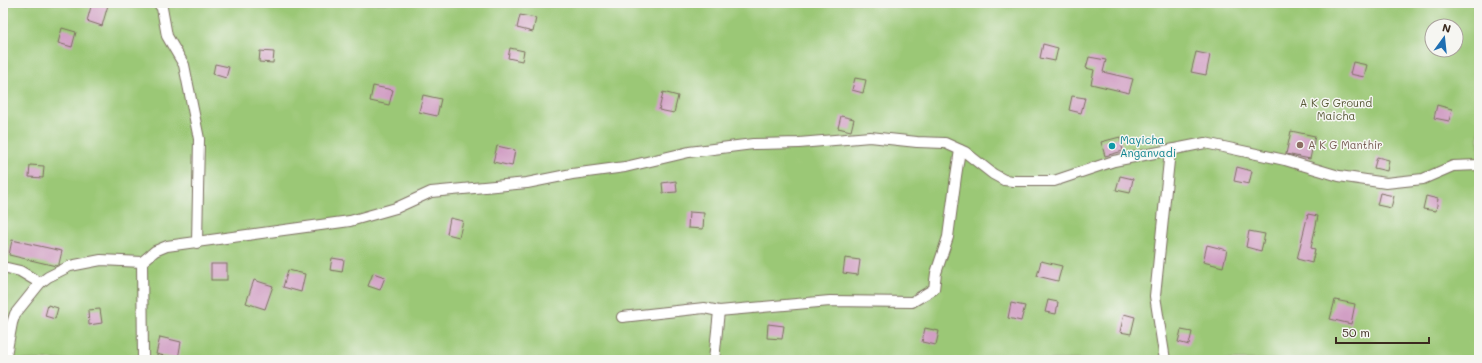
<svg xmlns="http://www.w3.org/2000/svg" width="1482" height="363" font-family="Mali,sans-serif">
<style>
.green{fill:#9bc876;stroke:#6b794a;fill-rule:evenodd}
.building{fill:#d19fc4}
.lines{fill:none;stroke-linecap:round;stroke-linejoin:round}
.street-casing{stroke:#7b6e60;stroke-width:12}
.street{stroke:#fff;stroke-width:10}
.education-dot{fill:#8d6e63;stroke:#f6f6f2;stroke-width:1.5}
.culture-dot{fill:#0f9aa8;stroke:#f6f6f2;stroke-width:1.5}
.labels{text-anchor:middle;stroke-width:3;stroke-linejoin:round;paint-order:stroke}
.park-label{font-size:11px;fill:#585938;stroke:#f6f6f2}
.culture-label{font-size:11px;fill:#0d838f;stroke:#f6f6f2;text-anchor:start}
.education-label{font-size:11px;fill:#785e54;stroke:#f6f6f2;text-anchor:start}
</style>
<rect width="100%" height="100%" fill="#f6f6f2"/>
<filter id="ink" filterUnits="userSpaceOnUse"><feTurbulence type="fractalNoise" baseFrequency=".025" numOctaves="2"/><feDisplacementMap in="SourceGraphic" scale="8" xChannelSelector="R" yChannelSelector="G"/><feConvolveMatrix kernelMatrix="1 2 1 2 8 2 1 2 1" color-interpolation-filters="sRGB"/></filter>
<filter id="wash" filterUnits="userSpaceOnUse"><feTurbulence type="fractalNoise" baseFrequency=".012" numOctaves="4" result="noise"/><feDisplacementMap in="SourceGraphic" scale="16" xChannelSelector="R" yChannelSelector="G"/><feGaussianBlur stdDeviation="0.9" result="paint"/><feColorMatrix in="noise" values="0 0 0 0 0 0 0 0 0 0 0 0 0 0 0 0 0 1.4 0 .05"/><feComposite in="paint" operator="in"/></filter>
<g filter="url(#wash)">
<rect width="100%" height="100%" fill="#f3ebdb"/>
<path class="green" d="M3,3H1479V360H3ZM1432,26H1456V50H1432Z"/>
<g id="blocks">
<g class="building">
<polygon points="92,3 100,3 108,5 102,26 87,21"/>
<polygon points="520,15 536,18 533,32 517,28"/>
<polygon points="62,28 76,32 72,47 58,43"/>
<polygon points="1043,44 1058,48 1055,61 1040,58"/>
<polygon points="510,48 524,51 522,61 508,58"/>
<polygon points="260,51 274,52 273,63 259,62"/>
<polygon points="1196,52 1210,55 1206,75 1191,72"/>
<polygon points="1089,57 1106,60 1103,72 1133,79 1129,93 1091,84 1094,70 1086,68"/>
<polygon points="1353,62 1367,65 1364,77 1350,74"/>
<polygon points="215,64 229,67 226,78 213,74"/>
<polygon points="855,78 866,80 863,93 852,90"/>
<polygon points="373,86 393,90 389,105 370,101"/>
<polygon points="663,92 678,96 674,113 659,110"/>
<polygon points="423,95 441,99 437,116 419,112"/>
<polygon points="1072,96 1085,98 1081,113 1069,110"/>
<polygon points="1437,105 1452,109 1449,121 1434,118"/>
<polygon points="841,116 854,119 851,131 838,128"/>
<polygon points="1291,131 1315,136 1310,159 1286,154"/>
<polygon points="1120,137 1123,151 1105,156 1101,142"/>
<polygon points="497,146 515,150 512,166 493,162"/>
<polygon points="1377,157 1389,160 1387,171 1374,168"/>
<polygon points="30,165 44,166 43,178 29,177"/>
<polygon points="1237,167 1252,171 1249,184 1234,181"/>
<polygon points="1120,176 1133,179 1130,193 1116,190"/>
<polygon points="676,181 677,192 663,193 662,183"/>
<polygon points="1380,193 1394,196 1391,208 1377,205"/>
<polygon points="1426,196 1438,199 1436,211 1423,209"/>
<polygon points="689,212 704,213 703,229 688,228"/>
<polygon points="1308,214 1318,216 1311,248 1315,249 1312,263 1297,259"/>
<polygon points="450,218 463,221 459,237 447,234"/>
<polygon points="1249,231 1265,234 1261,251 1246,247"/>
<polygon points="12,240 62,251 59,264 56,266 9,255"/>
<polygon points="1207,245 1227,250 1223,267 1203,262"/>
<polygon points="332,258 344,260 342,272 330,270"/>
<polygon points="845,258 860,260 858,275 843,273"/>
<polygon points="1041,261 1062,266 1058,281 1037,276"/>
<rect x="211" y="264" width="16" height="16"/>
<polygon points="288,270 305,274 301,292 283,287"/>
<polygon points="373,273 385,277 380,290 368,286"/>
<polygon points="254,280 273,286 265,309 246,303"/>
<polygon points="1048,300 1058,302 1056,314 1045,312"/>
<polygon points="1335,300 1355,304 1351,324 1330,319"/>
<polygon points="1011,303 1025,306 1021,321 1008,318"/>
<polygon points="48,305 58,308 55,319 45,316"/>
<polygon points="100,309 102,323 89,325 88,310"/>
<polygon points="1124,314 1135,317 1131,334 1120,332"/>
<polygon points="768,324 784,326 782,339 767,338"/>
<polygon points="925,328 939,331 936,345 922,342"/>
<polygon points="1181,330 1192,332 1189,345 1178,342"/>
<polygon points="160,337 181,342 178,359 156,354"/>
</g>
</g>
</g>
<g filter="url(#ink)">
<use href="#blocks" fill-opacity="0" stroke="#7b6e60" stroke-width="1"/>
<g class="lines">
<g class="street-casing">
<g id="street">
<polyline points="158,3 162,8 167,36 184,65 199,139 197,243"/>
<polyline points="142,262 143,356 144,360"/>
<polyline points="3,267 20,271 40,283"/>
<polyline points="622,317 704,308 719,311 830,301 912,302 934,289 936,273 948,237 956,176 960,150"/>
<polyline points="5,360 12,323 15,314 40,283 48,277 70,266 101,260 142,262 155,251 167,246 350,221 396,208 431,192 527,183 572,174 625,167 689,152 753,144 799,143 870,137 917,142 945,143 965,152 993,174 1004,180 1013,181 1054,181 1114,161 1205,143 1285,160 1339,176 1386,183 1423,179 1453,166 1479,165"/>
<polyline points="714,360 719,311"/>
<polyline points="1165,360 1155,296 1170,151"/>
</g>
</g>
<use href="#street" class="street"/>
</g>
</g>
<circle class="education-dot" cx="1300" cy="145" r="4"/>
<circle class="culture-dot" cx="1112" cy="146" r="4"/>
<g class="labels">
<g class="park-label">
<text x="1336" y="107">A K G Ground<tspan x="1336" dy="13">Maicha</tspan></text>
</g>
<g class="culture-label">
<text x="1120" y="144">Mayicha<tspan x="1120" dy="13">Anganvadi</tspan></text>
</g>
<g class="education-label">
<text x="1308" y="149">A K G Manthir</text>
</g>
</g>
<rect width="1482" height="363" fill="none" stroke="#f6f6f2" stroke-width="16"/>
<g transform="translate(1444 38) rotate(15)"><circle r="19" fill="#f6f6f2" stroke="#aba49d"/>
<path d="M0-3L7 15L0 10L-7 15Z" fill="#1f6fb2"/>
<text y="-6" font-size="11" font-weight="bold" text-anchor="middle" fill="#3b2a1e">N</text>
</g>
<path d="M1336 337v6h93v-6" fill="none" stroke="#3b2a1e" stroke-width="2"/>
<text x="1342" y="337" font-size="12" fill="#3b2a1e" stroke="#f6f6f2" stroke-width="3" paint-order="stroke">50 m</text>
</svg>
